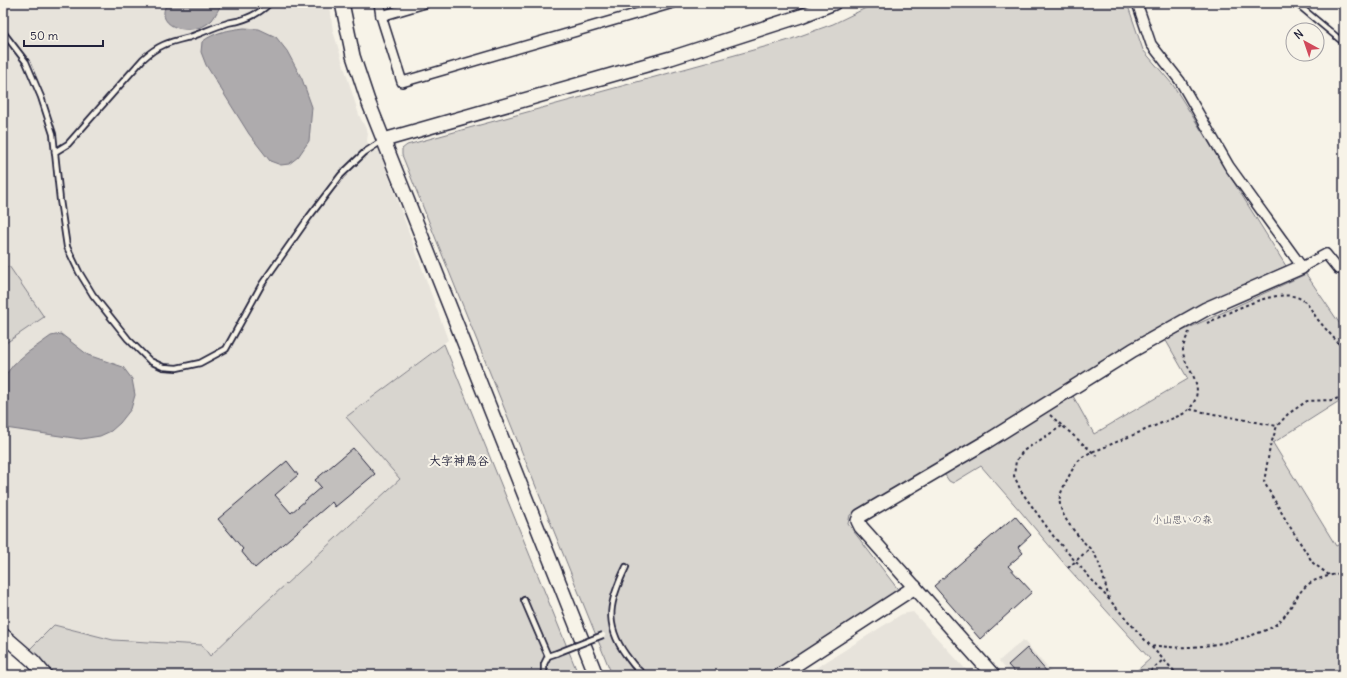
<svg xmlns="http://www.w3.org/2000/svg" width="1347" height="678" font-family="Delius,'Klee One',sans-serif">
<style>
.built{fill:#e7e3db}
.green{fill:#d8d5cf;stroke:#7d7c85}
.water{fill:#aeabad;stroke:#76747f}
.building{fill:#c2bfbd;stroke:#22223b}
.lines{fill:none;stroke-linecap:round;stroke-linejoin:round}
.lane-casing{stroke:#22223b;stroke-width:8}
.street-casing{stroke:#22223b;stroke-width:12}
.secondary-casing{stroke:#22223b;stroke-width:16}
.path{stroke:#22223b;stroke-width:2;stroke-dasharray:3 3;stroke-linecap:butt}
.lane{stroke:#f7f3e8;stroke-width:4.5}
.street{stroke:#f7f3e8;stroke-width:9}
.secondary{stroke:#f7f3e8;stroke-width:13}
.lane-bridge-casing{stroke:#22223b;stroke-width:8;stroke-linecap:butt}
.lane-bridge{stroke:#f7f3e8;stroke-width:4.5}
.labels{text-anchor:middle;stroke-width:4;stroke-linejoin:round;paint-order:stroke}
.park-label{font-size:10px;fill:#504f60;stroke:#f7f3e8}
.quarter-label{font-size:12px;font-weight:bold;fill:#22223b;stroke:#f7f3e8}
</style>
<rect width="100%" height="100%" fill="#f7f3e8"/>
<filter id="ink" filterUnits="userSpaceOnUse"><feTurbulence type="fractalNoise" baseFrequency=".025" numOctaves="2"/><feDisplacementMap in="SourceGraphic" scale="8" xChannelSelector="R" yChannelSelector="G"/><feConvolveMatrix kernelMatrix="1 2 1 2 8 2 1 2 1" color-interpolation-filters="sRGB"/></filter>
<g filter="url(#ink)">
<g class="built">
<polygon points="3,3 329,3 333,31 359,115 368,133 367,141 372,152 379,150 448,340 346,417 401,479 260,608 209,656 202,645 113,640 54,625 29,650 3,627"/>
<polygon points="913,612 971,675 805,675 902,614"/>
<polygon points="1023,640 1054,675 1011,675 999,661"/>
</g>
<g class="green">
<polygon points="876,3 1127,3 1143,50 1173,85 1286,266 1204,303 850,515 848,524 900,592 768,675 612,675 402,155 402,149 407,145 786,41 833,24"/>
<polygon points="9,266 44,317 3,345 3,270"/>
<polygon points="1306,274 1344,330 1344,398 1273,443 1336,546 1344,542 1344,675 1132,675 1150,659 1068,568 1021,512 981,466 953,483 949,481 943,472 1073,396 1094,434 1188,379 1165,339"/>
<polygon points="444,344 576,669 571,675 52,675 43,664 29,650 54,625 113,640 202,645 210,656 260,608 400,479 346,417"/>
</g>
<g class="water">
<path d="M167,3H222C219,8 216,15 212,20C196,37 152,30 167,3Z"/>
<path d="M244,28L259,29L276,37L287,51L302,79L312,107L309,141L298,157L289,164L281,165L270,161L249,134L206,65L201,52L202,42C214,32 229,30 244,28Z"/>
<polygon points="61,334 88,355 123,367 132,379 135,395 131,409 120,423 111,431 100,436 81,439 5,428 3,426 3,378 14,364 27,353 51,336"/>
</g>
<g class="building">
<polygon points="353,448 375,474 335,507 332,502 255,568 241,551 243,549 218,519 287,461 298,475 275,495 291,513 321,487 315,480"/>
<polygon points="1015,516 1031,535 1018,547 1023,553 1008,566 1032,592 980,639 934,586"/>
<polygon points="1027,648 1041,665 1050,675 1017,675 1008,665"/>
</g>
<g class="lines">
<g class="lane-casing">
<g id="lane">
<polyline points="1296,3 1344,43"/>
<polyline points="3,32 26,62 41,97 53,134 60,200 67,247 79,272 93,295 128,339 150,361 163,367 177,368 200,363 226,349 262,284 309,217 341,175 365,152 382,141"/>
<path d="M55,152L68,144L143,59C159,44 170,42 190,37C202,33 214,27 225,24C229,22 234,22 238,21C250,18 261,12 270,3"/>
<path d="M626,567C610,600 603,623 626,655C632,663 636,670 645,675"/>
<polyline points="524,600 548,656"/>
<polyline points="544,675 544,664 548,656 557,653"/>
</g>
</g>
<g class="street-casing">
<g id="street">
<polyline points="379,3 381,16 402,82 673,3"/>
<polyline points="1137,3 1151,44 1180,81 1229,166 1302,267 1326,254 1338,269 1344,265"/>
<polyline points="381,16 425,3"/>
</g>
</g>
<g class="secondary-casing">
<g id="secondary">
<polyline points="342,3 353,56 368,101 596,675"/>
<polyline points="384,140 671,58 801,16 834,3"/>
<polyline points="3,635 33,661 45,675"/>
<polyline points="780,675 915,587"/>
<polyline points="993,675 861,527 858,521 860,516 986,442 1133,350 1206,309 1302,267"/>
</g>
</g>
<g class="path">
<path d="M1207,323C1229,313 1284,282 1305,302C1311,307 1314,316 1320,322C1327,331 1336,340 1344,350"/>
<polyline points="1190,409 1193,410 1277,426"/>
<polyline points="1050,415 1098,457"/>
<polyline points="1062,426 1023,451 1016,461 1015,468 1014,476 1017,482 1021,491 1054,537 1145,640 1178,675"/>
<polyline points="1068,568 1089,549"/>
<polyline points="1329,575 1313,563 1287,522 1264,482 1270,447 1277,426 1288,414 1307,401 1333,400 1344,396"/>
<path d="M1109,599C1105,584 1102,568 1095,555C1092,550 1086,545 1083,541C1073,530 1057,512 1060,496C1062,489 1066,482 1069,476C1077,460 1083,454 1100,449L1183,414C1190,409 1193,406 1196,397C1201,377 1183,367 1183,350C1183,344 1187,337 1189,332"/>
<path d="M1152,647C1158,645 1164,647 1170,647C1177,648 1184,647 1191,647C1218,645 1241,640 1266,630C1288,621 1290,602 1305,587C1316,577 1330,576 1344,572"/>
<polyline points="1146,675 1163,660"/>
</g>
<use href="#lane" class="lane"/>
<use href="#street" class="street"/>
<use href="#secondary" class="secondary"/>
<g class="lane-bridge-casing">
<polyline id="lane-bridge" points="557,653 603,635"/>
</g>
<use href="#lane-bridge" class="lane-bridge"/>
</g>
</g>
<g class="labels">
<g class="park-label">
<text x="1182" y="523">小山思いの森</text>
</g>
<g class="quarter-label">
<text x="459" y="465">大字神鳥谷</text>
</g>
</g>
<rect width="1347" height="678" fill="none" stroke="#f7f3e8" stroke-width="16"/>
<rect x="8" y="8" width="1331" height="662" fill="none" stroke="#22223b" stroke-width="1.5" filter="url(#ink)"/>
<g transform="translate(1305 42) rotate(320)"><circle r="19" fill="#f7f3e8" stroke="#a29fa3"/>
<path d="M0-3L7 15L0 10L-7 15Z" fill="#d1495b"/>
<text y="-6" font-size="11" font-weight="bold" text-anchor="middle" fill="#22223b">N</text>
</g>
<path d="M24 40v6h79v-6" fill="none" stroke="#22223b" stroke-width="2"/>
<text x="30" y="40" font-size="12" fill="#22223b" stroke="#f7f3e8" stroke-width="3" paint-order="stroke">50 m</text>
</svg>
